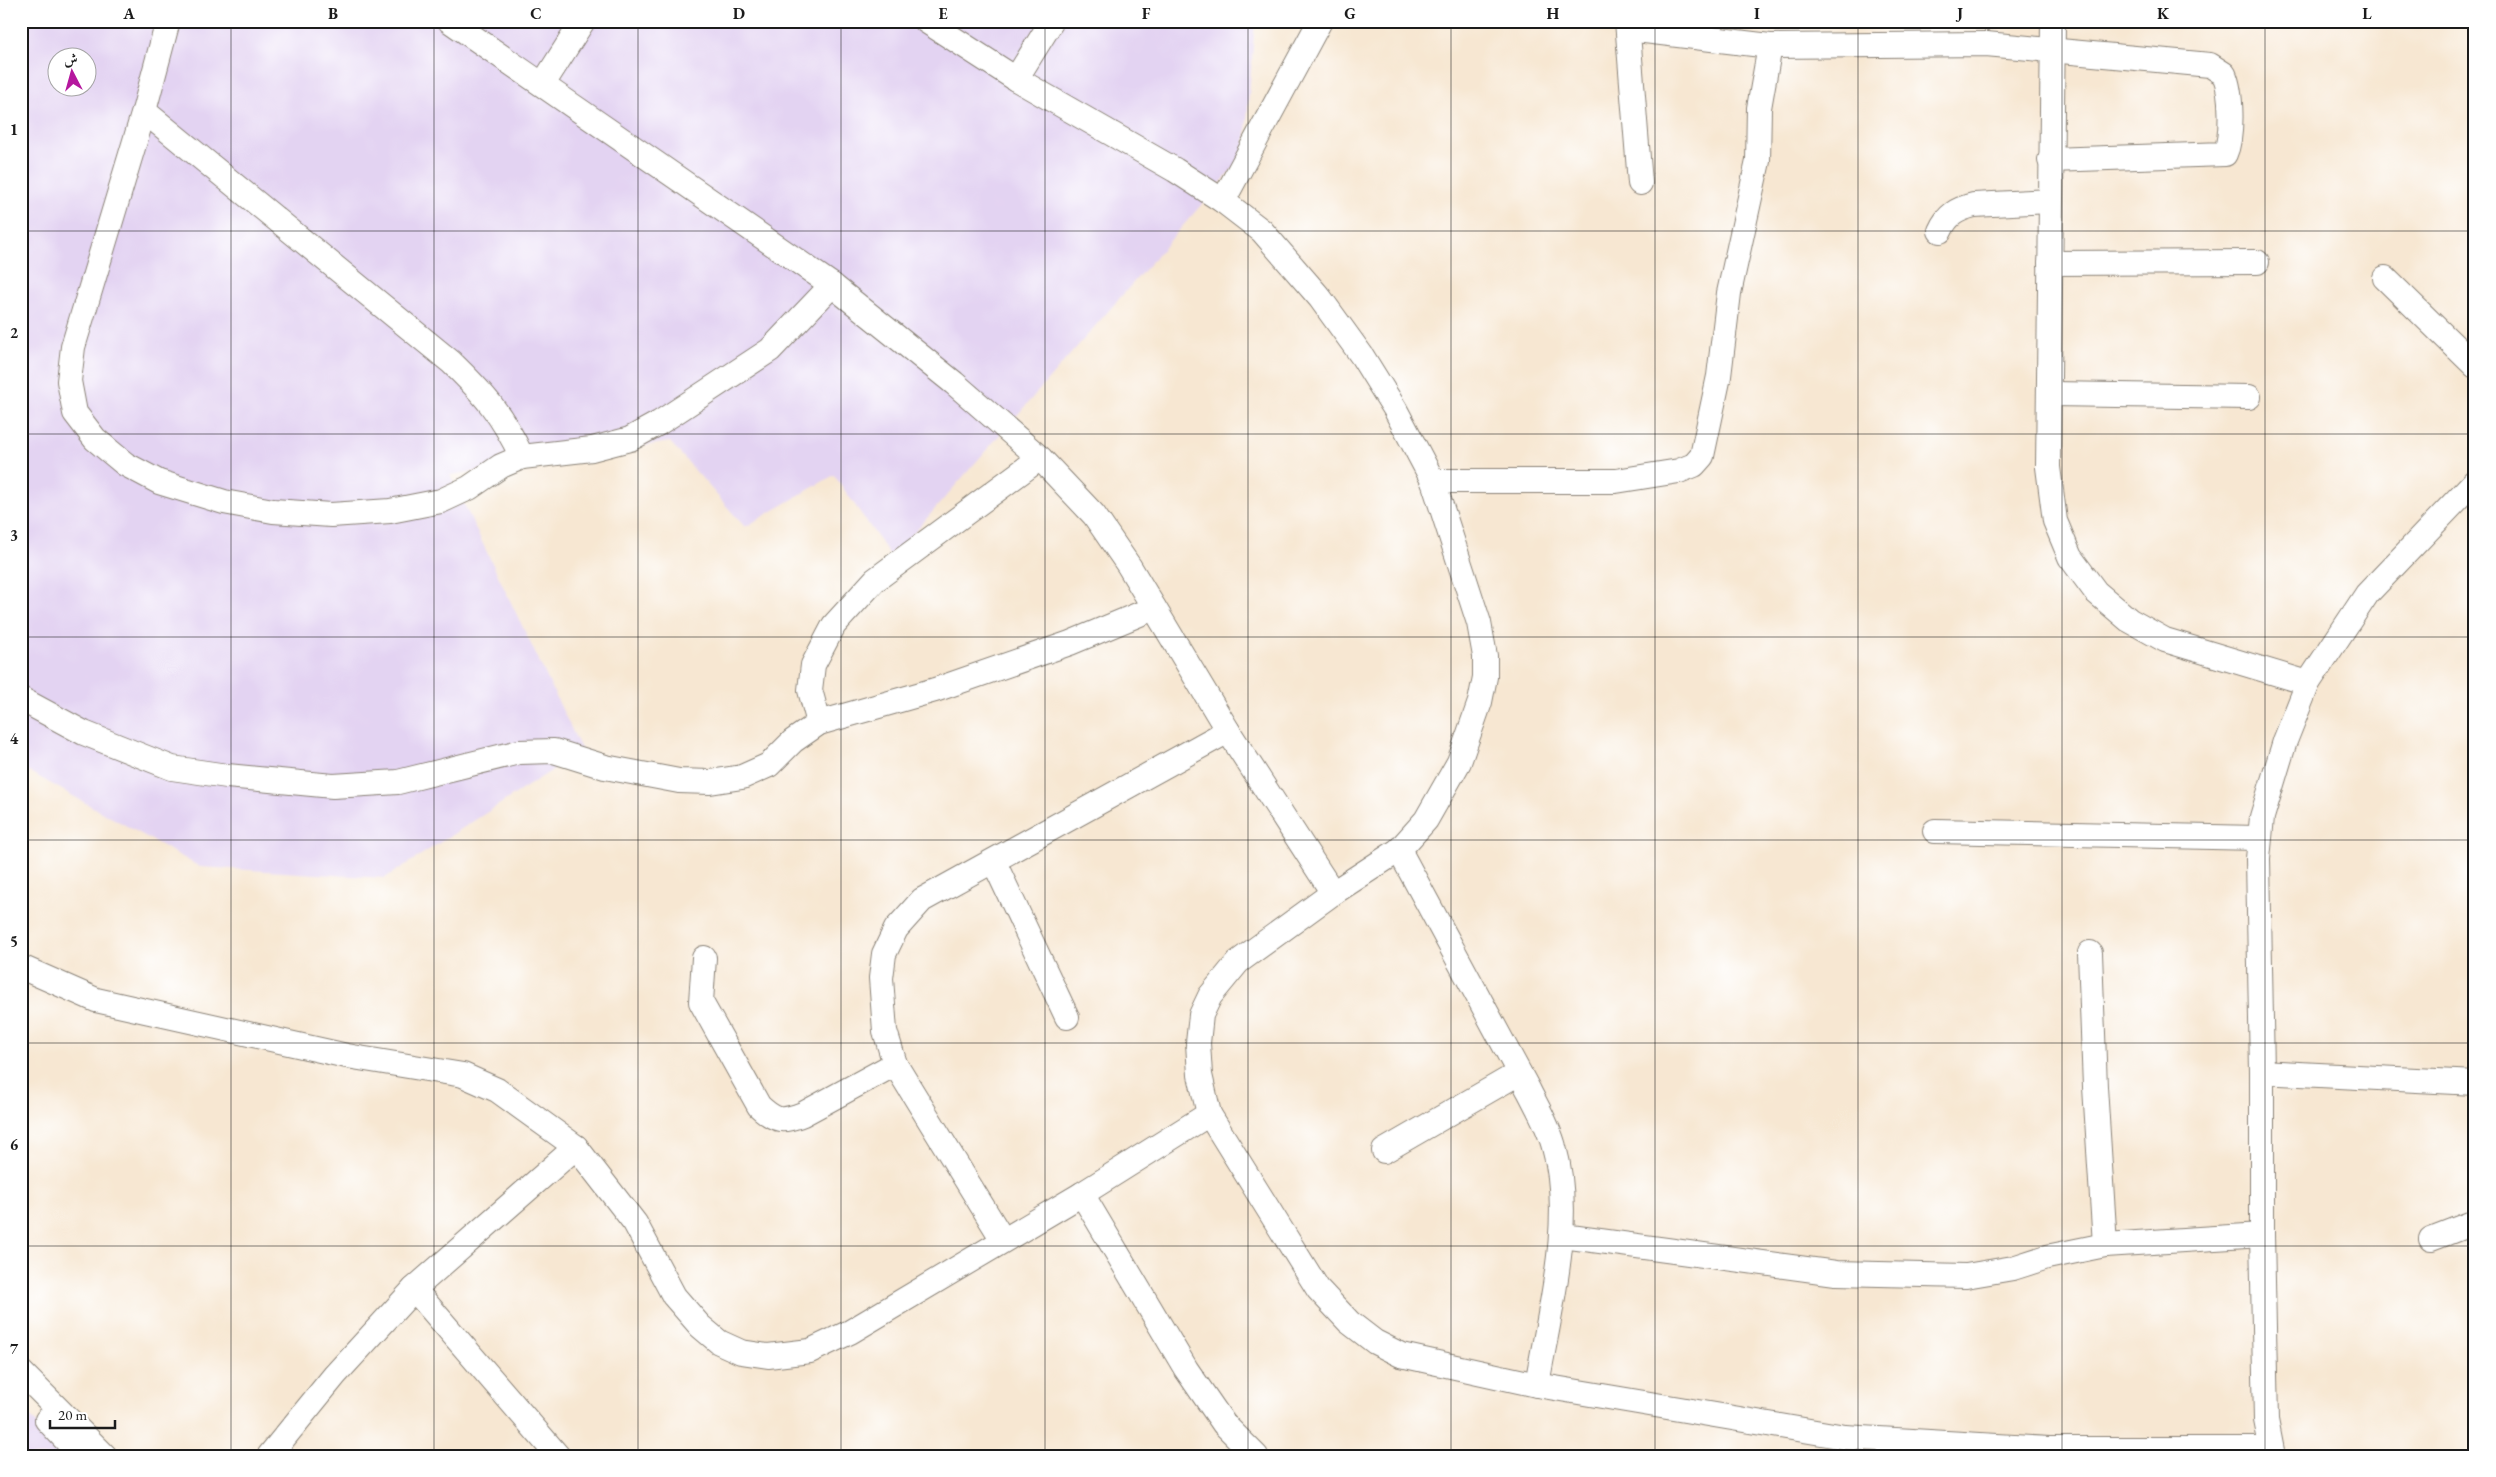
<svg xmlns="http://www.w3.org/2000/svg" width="2496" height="1477" font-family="'EB Garamond',Amiri,serif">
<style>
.built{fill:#e3d3f2;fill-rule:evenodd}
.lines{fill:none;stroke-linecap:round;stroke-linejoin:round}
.street-casing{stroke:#8a8277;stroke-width:26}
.street{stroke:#fff;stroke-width:24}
.grid{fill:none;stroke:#1c1c1c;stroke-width:1;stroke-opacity:0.55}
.neatline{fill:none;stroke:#1c1c1c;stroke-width:2}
.grid-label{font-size:16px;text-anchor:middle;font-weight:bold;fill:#1c1c1c}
</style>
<rect width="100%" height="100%" fill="#fff"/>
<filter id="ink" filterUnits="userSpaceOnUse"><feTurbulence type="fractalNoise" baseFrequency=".02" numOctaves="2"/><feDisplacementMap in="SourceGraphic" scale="10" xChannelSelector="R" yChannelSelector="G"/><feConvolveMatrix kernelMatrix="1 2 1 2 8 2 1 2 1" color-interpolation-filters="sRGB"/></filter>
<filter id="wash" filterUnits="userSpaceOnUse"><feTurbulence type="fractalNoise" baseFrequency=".0096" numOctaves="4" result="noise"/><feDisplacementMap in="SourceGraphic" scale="20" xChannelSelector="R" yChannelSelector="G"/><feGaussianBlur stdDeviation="1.12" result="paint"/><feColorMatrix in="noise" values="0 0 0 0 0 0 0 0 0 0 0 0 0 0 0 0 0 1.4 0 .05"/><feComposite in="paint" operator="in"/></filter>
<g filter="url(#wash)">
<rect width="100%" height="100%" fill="#f7e7d2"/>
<g class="built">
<path d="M21,21H1255L1244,156L892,558L834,475L745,527L670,442L450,475L582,751L385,878L200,867L30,772L21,783ZM58,58H88V88H58Z"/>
<polygon points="21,1407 67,1456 21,1456"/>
</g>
</g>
<g filter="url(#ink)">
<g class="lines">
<g class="street-casing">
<g id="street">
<polyline points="168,21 144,111 73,347 69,381 75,413 95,439 125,464 159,482 224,502 273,511 331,515 390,511 441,501 469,488 501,466 522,457 592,449 630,439 659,423 770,350 832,285"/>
<polyline points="450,21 832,285 954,383 1040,458 1094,515 1129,566 1228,731 1333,893"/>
<polyline points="926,21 1016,79 1175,170 1223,201 1262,231 1320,298 1362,356 1395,409 1433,481 1479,623 1485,656 1485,677 1480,702 1459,762 1426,820 1399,850 1333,893 1238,962 1210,996 1201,1015 1198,1043 1200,1075 1209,1114 1318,1289 1349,1322 1375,1342 1401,1355 1537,1385 1845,1437 2049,1449 2270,1449"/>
<polyline points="1627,21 1640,183"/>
<polyline points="2053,21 2048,467 2055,521 2070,557 2096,592 2129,620 2165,640 2308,683"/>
<path d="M1628,29L1770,46L1986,44L2210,65L2224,74C2232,92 2233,136 2225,154L2050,160"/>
<polyline points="1016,79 1052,21"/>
<polyline points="543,84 583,21"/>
<path d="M144,111L451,362C485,395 501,413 522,457"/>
<polyline points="1223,201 1320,21"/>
<path d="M1940,231C1947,215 1957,209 1974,205L2050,201"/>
<polyline points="2050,263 2257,262"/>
<polyline points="2385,278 2475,366"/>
<polyline points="2051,394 2249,397"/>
<polyline points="1433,481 1616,481 1679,471 1694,465 1702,456 1719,376 1729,293 1758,161 1759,108 1770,46"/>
<polyline points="21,699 84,733 172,768 227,776 333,786 398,782 519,752 554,751 605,767 679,781 710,782 742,777 769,765 793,741 819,723 935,690 1070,643 1154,608"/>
<polyline points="819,723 810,690 813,665 834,625 875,580 1040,458"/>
<polyline points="1935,831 2258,838"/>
<path d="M1399,850L1529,1091C1538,1109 1549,1127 1554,1147C1575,1220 1549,1312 1537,1385"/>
<polyline points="994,862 1067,1017"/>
<polyline points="2090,953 2095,1087 2105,1245"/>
<path d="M704,958L701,1002L759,1106C776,1122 782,1122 803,1114L895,1064"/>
<polyline points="21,967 96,1000 347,1056 463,1075 497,1090 576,1147 635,1223 674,1296 700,1326 719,1342 741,1352 768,1356 810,1351 850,1332 1082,1194 1209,1114"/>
<polyline points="2262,1072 2475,1083"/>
<polyline points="1384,1151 1519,1073"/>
<polyline points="1082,1194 1186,1369 1224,1424 1256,1456"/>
<polyline points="1563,1236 1836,1273 1966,1276 2013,1268 2047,1257 2105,1245 2262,1235"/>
<polyline points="2431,1239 2475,1222"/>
<polyline points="1003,1240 895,1064 885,1031 881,978 884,954 896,929 922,900 1228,731"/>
<polyline points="414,1289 558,1456"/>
<polyline points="21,1372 105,1456"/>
<polyline points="47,1420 81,1456"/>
<polyline points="269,1456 335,1375 414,1289 576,1147"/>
<polyline points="2273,1456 2266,1420 2262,1235 2262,1072 2258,859 2262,817 2285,741 2308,683 2367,594 2475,481"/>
</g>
</g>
<use href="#street" class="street"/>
</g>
</g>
<path class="grid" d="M231,21V1456M434,21V1456M638,21V1456M841,21V1456M1045,21V1456M1248,21V1456M1451,21V1456M1655,21V1456M1858,21V1456M2062,21V1456M2265,21V1456M21,231H2475M21,434H2475M21,637H2475M21,840H2475M21,1043H2475M21,1246H2475"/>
<rect width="2496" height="1477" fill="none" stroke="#fff" stroke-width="55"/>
<g transform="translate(72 72) rotate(354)"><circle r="24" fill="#ffffff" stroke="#a4a4a4"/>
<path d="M0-4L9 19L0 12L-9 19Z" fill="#b5179e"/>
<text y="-8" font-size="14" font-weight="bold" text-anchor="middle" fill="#1c1c1c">ش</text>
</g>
<path d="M50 1420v8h65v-8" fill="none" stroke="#1c1c1c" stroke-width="2.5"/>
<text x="58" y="1420" font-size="15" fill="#1c1c1c" stroke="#ffffff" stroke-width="4" paint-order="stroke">20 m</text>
<rect x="28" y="28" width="2440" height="1422" class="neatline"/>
<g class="grid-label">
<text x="129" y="19">A</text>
<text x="333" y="19">B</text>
<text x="536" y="19">C</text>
<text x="739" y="19">D</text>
<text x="943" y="19">E</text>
<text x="1146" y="19">F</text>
<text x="1350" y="19">G</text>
<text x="1553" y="19">H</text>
<text x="1757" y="19">I</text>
<text x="1960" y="19">J</text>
<text x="2163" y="19">K</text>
<text x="2367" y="19">L</text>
<text x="14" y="135">1</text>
<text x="14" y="338">2</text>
<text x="14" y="541">3</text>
<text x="14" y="744">4</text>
<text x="14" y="947">5</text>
<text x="14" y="1150">6</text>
<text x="14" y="1354">7</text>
</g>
</svg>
